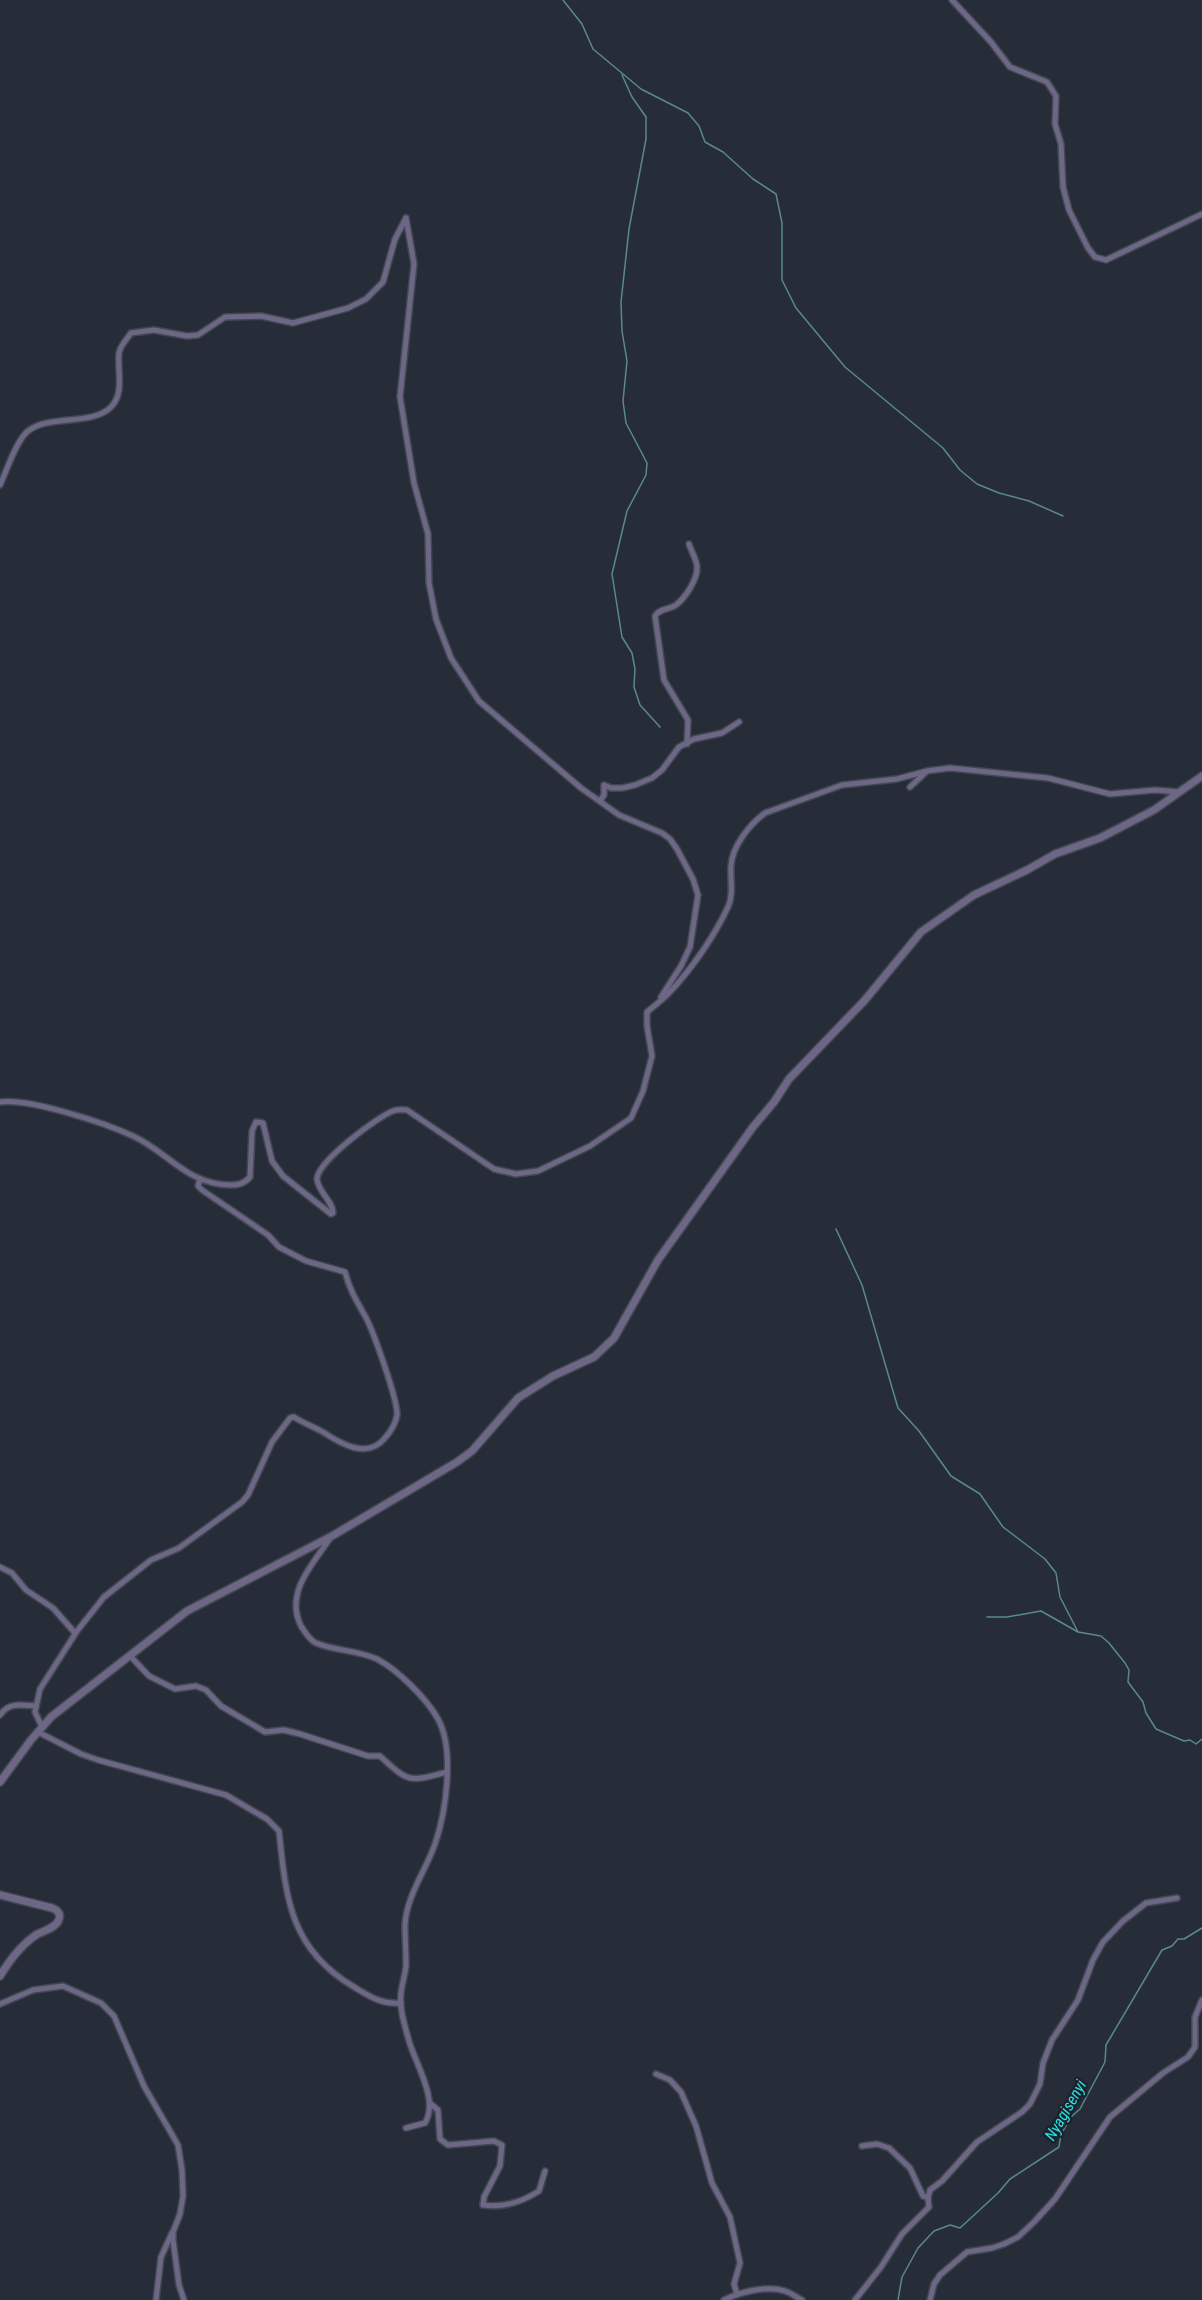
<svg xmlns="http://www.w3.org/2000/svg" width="1202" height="2300" font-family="'Roboto Condensed',sans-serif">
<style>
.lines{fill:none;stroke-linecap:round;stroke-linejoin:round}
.stream{stroke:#5a898b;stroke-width:1.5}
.minor-casing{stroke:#414852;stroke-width:8}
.tertiary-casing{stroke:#414852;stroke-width:10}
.minor{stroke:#6d6685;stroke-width:5}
.tertiary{stroke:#6d6685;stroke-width:7}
.labels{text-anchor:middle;stroke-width:5;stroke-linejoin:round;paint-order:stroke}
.water-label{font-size:16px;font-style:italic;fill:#28e3e3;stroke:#1d232e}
</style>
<rect width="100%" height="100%" fill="#262d38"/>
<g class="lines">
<g class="stream">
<polyline points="563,0 582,24 593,49 641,89 688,113 699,126 705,142 723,152 753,179 776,194 782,223 782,280 796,308 845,367 943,448 960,470 977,484 999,493 1029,501 1063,516"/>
<polyline points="622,75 632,97 646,117 646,139 629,229 621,302 622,331 627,361 623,401 626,423 647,463 646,475 627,511 612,574 622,637 632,653 635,669 634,687 640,705 660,727"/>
<polyline points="836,1229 862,1285 898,1408 919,1431 951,1476 980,1494 1003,1527 1045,1559 1056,1573 1060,1597 1078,1632"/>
<polyline points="987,1617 1007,1617 1041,1611 1078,1632 1101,1636 1109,1643 1125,1663 1129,1670 1128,1682 1143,1702 1146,1713 1156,1729 1184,1741 1190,1740 1196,1744 1202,1739"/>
<polyline points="898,2300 902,2277 918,2248 934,2231 950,2225 960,2228 998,2193 1010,2179 1059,2147 1061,2134 1071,2117 1080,2109 1105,2062 1106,2045 1162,1950 1172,1946 1178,1939 1184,1939 1202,1928"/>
</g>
<g class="minor-casing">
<g id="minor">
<polyline points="952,0 991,42 1010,67 1047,82 1056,96 1055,124 1061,144 1063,187 1069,210 1088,248 1095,257 1106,260 1202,214"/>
<polyline points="406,218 414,264 400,397 414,483 428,534 429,583 436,619 451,658 479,701 581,788 619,815 662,833 670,839 677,849 693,879 698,895 690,947 681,966 661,997"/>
<path d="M0,485C7,470 16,441 28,431C50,414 92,426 111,407C125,393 117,370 119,353C120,346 127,339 131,333L154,330L187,336L198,335L225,317L261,316L293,323L348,308L366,299L383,282L395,239L406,218"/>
<path d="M687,744L688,720L664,680L655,616C660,608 669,610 676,605C685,598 698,579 697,567C697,560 691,551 689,544"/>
<polyline points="910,787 926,772"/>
<polyline points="600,801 604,795 604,785 611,788 622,788 635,785 652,778 662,770 679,747 694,739 722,733 739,722"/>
<path d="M0,1102C29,1098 105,1123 133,1136C168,1152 186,1184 230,1185C238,1185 244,1184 250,1177L252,1131L256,1122L263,1123L272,1161L283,1176L331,1214L333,1213C333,1201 318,1192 317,1179C317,1162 377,1117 393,1111C398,1109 401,1110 407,1110L494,1169L516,1174L538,1171L590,1146L631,1118L643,1091L652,1056L647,1026V1012C654,1006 662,1000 668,994C691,970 714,937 728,907C734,894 730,879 731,866C732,846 750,824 765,813L842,785L897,779L927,771L950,768L1048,778L1110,794L1155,790L1179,792"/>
<path d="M331,1537C314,1563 284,1592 301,1626C305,1632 309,1640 316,1643C335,1651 358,1650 377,1659C398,1670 427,1699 438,1719C455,1750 446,1812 435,1844C426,1870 406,1897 405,1925C405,1938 406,1952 406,1966C405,1975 402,1984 401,1993C399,2009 405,2026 409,2041C416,2065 439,2100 425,2123L406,2128"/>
<polyline points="0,1567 12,1573 26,1590 53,1608 75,1633"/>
<path d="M133,1659L149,1676L175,1689L196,1686L206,1690L221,1706L265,1732L284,1730L300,1734L368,1756H380C409,1783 409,1782 447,1772"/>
<path d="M0,1715C9,1702 21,1705 36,1706"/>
<path d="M42,1727L35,1712L40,1689L77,1631L104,1597L151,1560L179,1548L242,1502L248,1495L272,1442L290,1418L294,1417C303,1423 314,1427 323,1432C341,1444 367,1459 384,1439C390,1433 396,1423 397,1415C398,1400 372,1327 364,1314C356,1300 349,1288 345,1272L306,1261L279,1247L268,1235L202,1190L198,1186L200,1179"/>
<path d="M38,1732L81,1754L98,1760L226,1795L267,1819L279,1831C286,1899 290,1949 354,1987C369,1996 382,2005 401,2003"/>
<polyline points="0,2004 33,1990 63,1986 101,2003 114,2016 144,2086 178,2145 182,2170 183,2196 180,2214 173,2232 173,2240 179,2285 184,2300"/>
<polyline points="656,2074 670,2080 681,2092 696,2126 712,2183 730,2217 740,2263 734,2284 737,2294"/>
<path d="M431,2104L438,2110L440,2139L448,2145L494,2141L502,2145L500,2166L484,2197L483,2205C504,2208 522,2202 539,2191L545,2171"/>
<polyline points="862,2146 877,2144 889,2148 910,2168 923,2196 928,2198"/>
<polyline points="156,2300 161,2257 172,2233"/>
<path d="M724,2300C740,2292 767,2285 785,2291C791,2293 796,2297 802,2300"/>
<polyline points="855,2300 881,2267 902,2234 929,2207 928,2198 930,2190 942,2181 977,2142 1022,2112 1030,2104 1040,2084 1043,2063 1052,2040 1078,2000 1093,1960 1103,1942 1123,1921 1146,1903 1177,1898"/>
<polyline points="930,2300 934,2284 940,2275 967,2252 992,2248 1004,2244 1018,2237 1034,2222 1055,2199 1110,2117 1163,2073 1188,2057 1195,2047 1195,2017 1202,2000"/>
</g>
</g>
<g class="tertiary-casing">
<g id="tertiary">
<polyline points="0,1782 31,1740 51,1717 187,1611 332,1536 457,1462 472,1451 518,1398 553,1376 594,1357 614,1338 658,1260 753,1127 774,1102 789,1079 865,1000 921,932 974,895 1027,870 1055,854 1100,838 1154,810 1202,776"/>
<path d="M0,1895L52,1908C57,1910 61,1913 59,1919C57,1928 42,1931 36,1935C21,1945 9,1961 0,1976"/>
</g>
</g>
<use href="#minor" class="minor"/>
<use href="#tertiary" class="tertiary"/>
</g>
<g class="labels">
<g class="water-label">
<text transform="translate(1065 2110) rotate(-60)" y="6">Nyagisenyi</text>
</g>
</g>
</svg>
